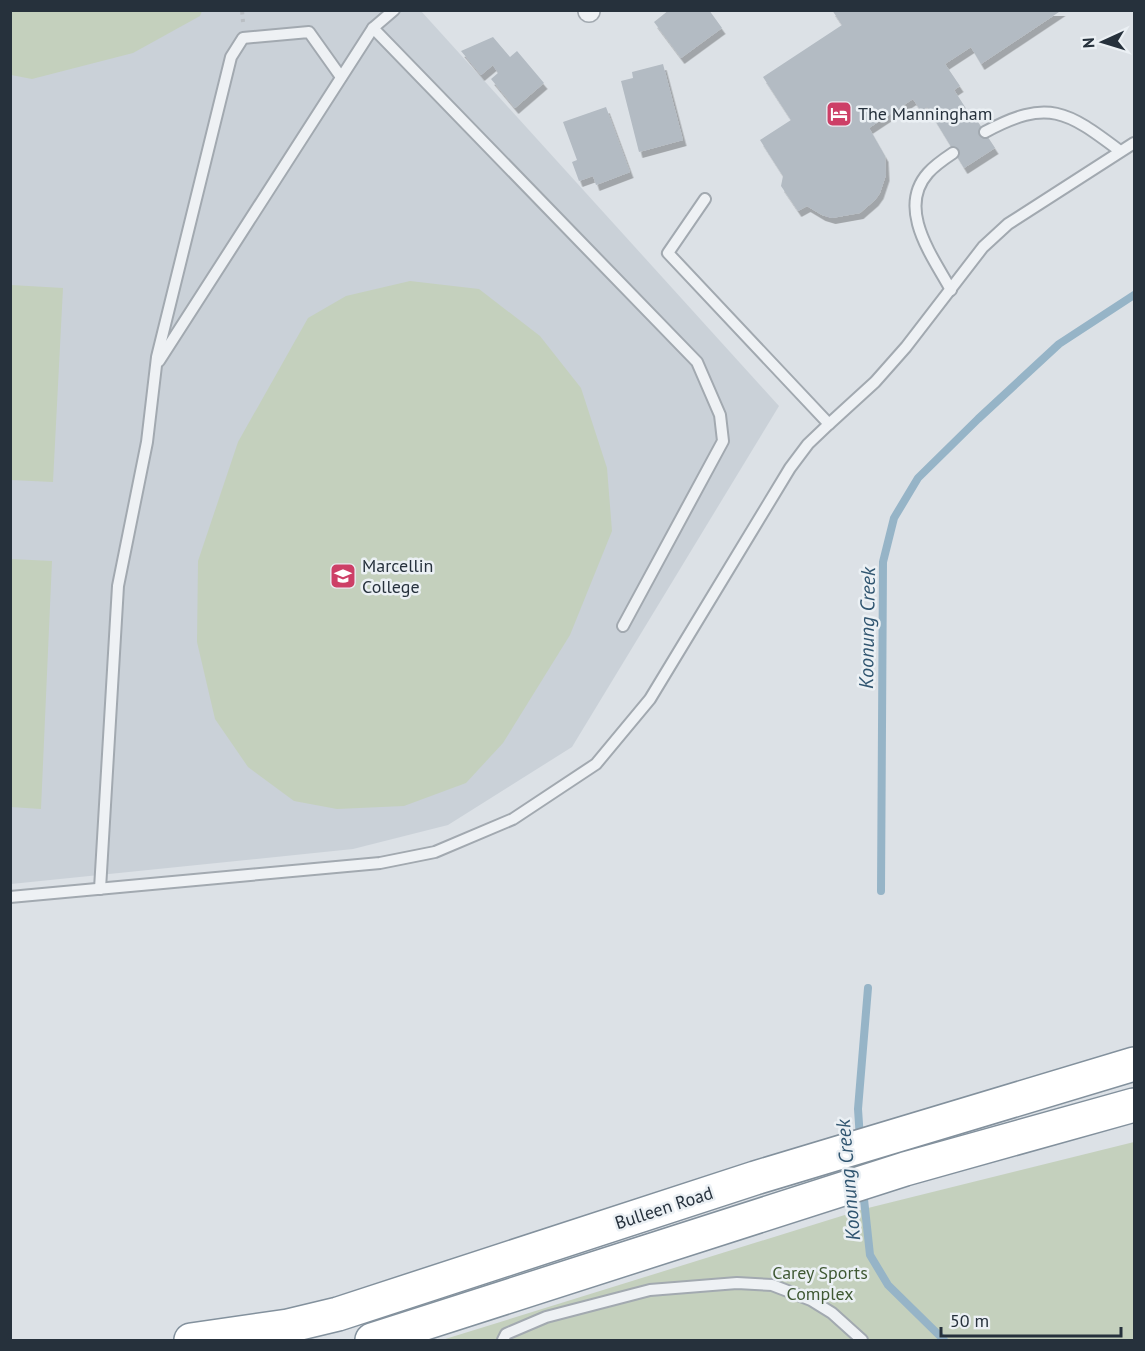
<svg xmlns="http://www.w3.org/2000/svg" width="1145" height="1351" font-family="'PT Sans',sans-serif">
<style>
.built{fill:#cad1d8}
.green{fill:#c4d0bd}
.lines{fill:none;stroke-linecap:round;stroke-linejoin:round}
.stream{stroke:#96b4c7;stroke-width:8}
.building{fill:#b3bbc3;filter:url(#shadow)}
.service-casing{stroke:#a2a9b0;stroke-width:14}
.minor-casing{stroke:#a2a9b0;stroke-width:24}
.trunk-casing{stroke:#83919d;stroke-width:36}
.path{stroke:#babfc4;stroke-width:4;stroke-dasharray:4.5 4.5;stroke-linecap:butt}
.service{stroke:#eef1f4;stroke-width:10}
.minor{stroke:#eef1f4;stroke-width:21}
.trunk{stroke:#fff;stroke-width:33}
.labels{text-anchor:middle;stroke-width:5;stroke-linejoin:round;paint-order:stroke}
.poi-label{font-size:18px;fill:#26313c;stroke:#ebf0f4;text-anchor:start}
.street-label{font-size:18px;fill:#26313c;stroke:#ebf0f4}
.park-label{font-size:18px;fill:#3f5833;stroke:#ebf0f4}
.water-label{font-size:20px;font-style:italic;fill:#305570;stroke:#ebf0f4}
</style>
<defs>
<filter id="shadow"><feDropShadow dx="3.5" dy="6" stdDeviation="0" flood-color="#0004"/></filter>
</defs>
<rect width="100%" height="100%" fill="#dce1e6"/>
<polygon class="built" points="10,11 421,11 779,406 572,747 448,825 353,849 11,884"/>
<g class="green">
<polygon points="10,11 11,10 202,11 200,16 133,53 32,79 11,75"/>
<polygon points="410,281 479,289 540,336 581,388 607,468 612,531 570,635 503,743 466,783 404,806 337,809 294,801 248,767 215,719 197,642 198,561 238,442 308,318 346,296"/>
<polygon points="11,285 63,288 53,482 11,480"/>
<polygon points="11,559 52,561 41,809 11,807"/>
<polygon points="1134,1142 1134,1340 442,1340 864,1209"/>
</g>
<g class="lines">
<g class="stream">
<polyline points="881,891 883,562 894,518 918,478 978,419 1059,344 1134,295"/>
<polyline points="860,1139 858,1109 868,988"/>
<polyline points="863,1190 870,1255 888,1285 944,1340"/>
</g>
</g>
<g class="building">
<polygon points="669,10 709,10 722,28 681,58 654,22"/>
<polygon points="832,10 1062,10 981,64 971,47 945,64 960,86 954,90 972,118 974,116 995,148 964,168 927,107 921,111 913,99 869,128 885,156 886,175 880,193 875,200 860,213 832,218 822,215 807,206 798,211 781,186 783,176 760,140 791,120 763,77 842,25"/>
<polygon points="493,37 510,57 517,51 544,83 515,108 491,79 498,73 493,65 481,75 461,51"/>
<polygon points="663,64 683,140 639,152 621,81 633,78 632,72"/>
<polygon points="606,107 630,172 596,185 593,176 579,181 572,162 577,160 563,122"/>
</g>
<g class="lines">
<g class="service-casing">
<g id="service">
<polyline points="373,28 697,362 720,415 723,441 623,626"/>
<path d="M985,132C1048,98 1067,111 1120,151"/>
<polyline points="705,199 668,253 829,424 875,382 906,347 983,247 1008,224 1134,143"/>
<path d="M951,290C933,257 896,209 928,173C935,165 944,159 953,153"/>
<polyline points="159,361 373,28 394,10"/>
<polyline points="100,889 118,586 147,442 157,357 231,57 243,38 309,32 341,77"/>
<polyline points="10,897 380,863 435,852 513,819 596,764 650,699 790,468 808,444 829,424"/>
<polyline points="503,1340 506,1334 546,1317 650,1290 737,1283 772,1285 811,1300 832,1313 862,1340"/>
</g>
</g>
<g class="minor-casing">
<polyline id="minor" points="589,11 589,10"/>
</g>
<g class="trunk-casing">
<g id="trunk">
<polyline points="191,1340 288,1326 338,1314 755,1178 1134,1064"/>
<polyline points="372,1340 905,1169 1134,1105"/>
</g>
</g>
<polyline class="path" points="242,10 243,22"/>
<use href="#service" class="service"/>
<use href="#minor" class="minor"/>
<use href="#trunk" class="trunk"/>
</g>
<defs>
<g id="hotel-square" transform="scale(1.35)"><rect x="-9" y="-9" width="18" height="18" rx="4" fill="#cd3f67" stroke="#ebf0f4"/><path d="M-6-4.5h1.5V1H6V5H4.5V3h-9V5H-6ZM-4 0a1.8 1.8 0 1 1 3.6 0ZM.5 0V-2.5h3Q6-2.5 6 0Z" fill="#fff"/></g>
<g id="school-square" transform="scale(1.35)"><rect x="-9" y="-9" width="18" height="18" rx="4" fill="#cd3f67" stroke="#ebf0f4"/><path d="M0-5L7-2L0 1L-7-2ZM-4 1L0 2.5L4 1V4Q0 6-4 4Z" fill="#fff"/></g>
</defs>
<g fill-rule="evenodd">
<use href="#hotel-square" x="839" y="114"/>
<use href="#school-square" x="343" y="576"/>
</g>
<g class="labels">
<g class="poi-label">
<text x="858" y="120">The Manningham</text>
<text x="362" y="572">Marcellin<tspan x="362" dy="21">College</tspan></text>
</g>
<g class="street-label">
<text transform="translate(664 1208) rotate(-18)" y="6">Bulleen Road</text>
</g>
<g class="park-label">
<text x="820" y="1279">Carey Sports<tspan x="820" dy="21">Complex</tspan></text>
</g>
<g class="water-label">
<text transform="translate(867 628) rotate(-89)" y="7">Koonung Creek</text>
<text transform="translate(848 1180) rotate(-95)" y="7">Koonung Creek</text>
</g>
</g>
<rect width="1145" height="1351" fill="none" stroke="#26313c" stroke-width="24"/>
<g transform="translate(1103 42) rotate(266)" stroke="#ebf0f4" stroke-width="4.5" paint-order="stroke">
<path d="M0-4.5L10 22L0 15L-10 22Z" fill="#26313c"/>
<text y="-9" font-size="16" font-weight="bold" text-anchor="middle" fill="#26313c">N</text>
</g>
<path d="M941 1327v9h180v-9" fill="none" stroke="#26313c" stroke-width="3"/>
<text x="950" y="1327" font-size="18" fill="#26313c" stroke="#ebf0f4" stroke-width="4.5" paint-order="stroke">50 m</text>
</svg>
